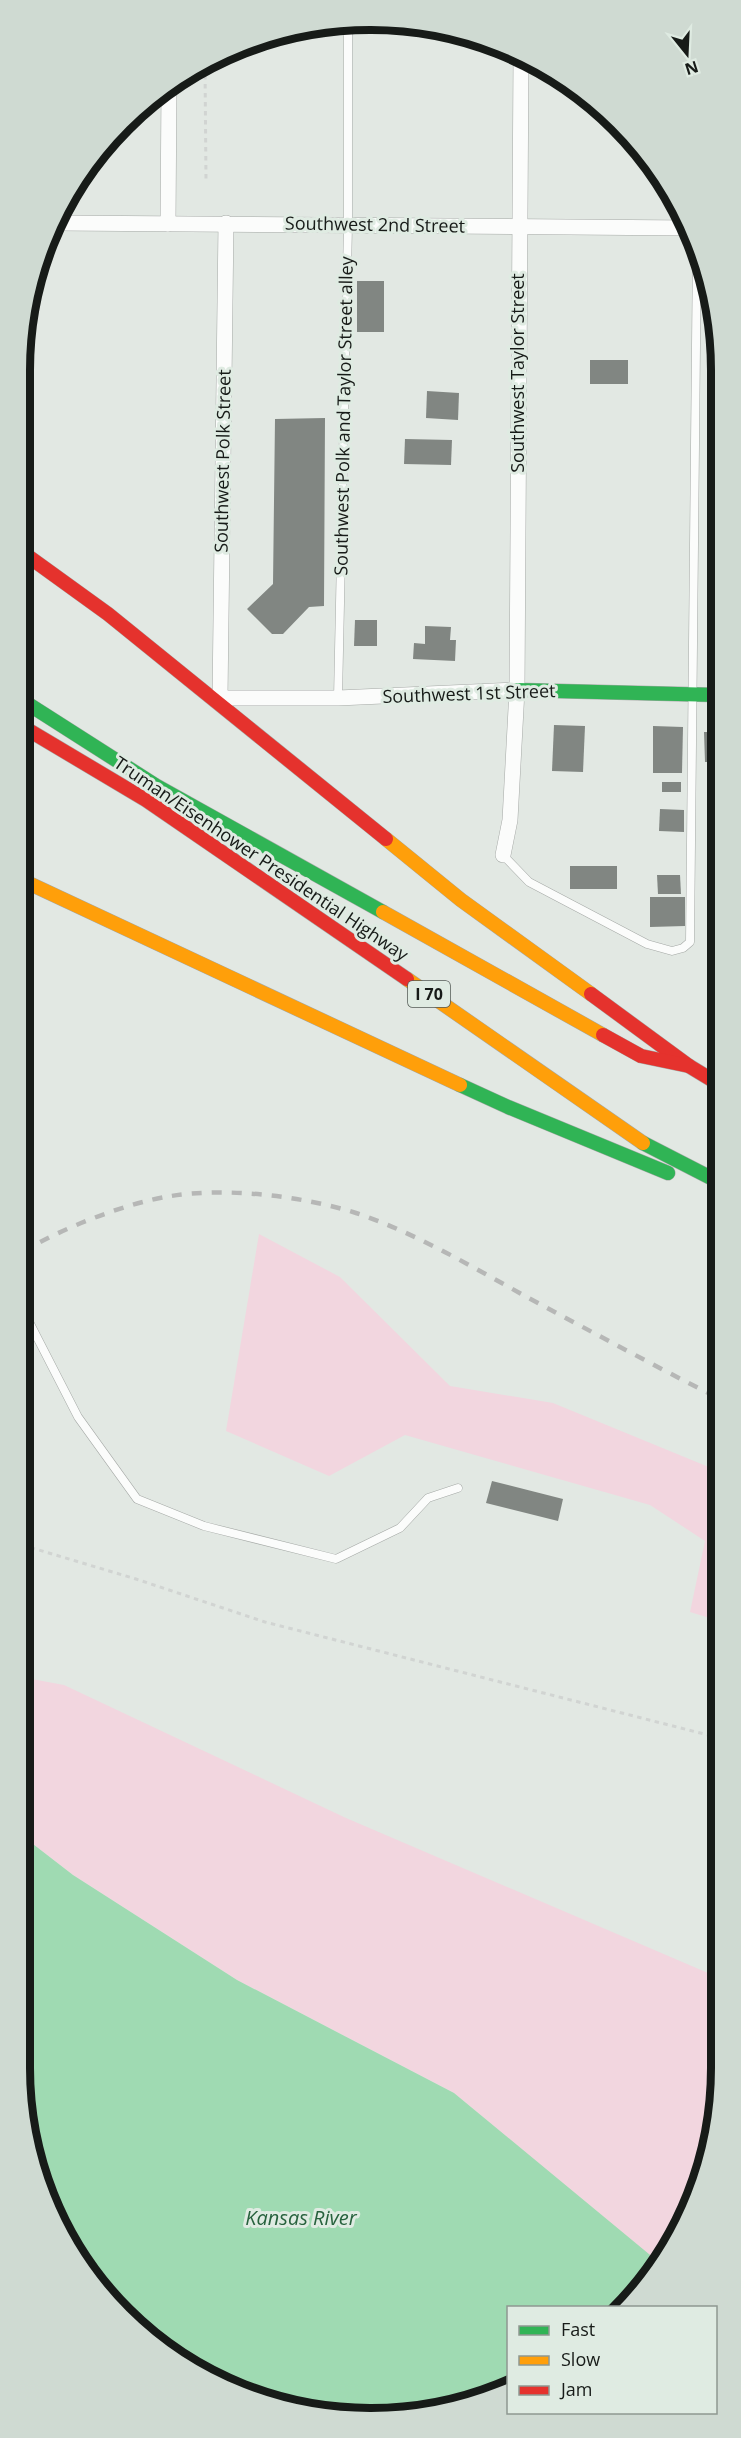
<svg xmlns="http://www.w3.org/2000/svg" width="741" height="2438" font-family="'Open Sans',sans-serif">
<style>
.green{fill:#f2d6df}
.water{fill:#9fdab2}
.building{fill:#818682}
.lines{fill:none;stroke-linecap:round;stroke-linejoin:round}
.lane-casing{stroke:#a5a9a6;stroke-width:9}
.street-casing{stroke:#a5a9a6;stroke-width:16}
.fast-casing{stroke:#a5a9a6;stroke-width:15}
.slow-casing{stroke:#a5a9a6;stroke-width:15}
.jam-casing{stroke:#a5a9a6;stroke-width:15}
.path{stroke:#d1d4d2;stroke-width:3;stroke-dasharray:4.5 4.5;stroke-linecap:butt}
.lane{stroke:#fbfcfb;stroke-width:8}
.street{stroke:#fbfcfb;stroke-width:15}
.fast{stroke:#30b455;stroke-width:14}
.slow{stroke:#ff9f0a;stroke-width:14}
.jam{stroke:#e5322d;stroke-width:14}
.rail{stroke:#b6b7b6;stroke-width:4.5;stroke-dasharray:10 10;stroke-linecap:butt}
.labels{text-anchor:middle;stroke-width:6;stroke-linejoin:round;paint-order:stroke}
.shield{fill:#dfebe2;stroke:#535955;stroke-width:1.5}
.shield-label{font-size:16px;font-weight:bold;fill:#171b18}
.street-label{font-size:18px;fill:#171b18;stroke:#dfebe2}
.water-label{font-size:20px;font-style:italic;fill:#27623d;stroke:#dfebe2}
.rim{fill:none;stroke:#171b18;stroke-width:8}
</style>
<rect width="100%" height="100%" fill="#e2e8e3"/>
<g class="green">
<polygon points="259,1234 340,1277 450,1386 553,1403 716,1470 716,1620 690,1612 705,1541 650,1505 405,1435 329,1476 226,1431"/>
<polygon points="21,1677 64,1685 346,1818 715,1976 715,2136 663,2262 661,2264 653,2258 454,2093 237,1980 73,1875 20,1834"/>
</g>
<polygon class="water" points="20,1834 73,1875 237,1980 454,2093 661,2264 617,2307 508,2308 508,2385 461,2407 325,2416 215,2382 107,2299 46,2202 20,2068"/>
<g class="building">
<rect x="357" y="281" width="27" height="51"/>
<rect x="590" y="360" width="38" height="24"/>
<polygon points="427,391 459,393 458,420 426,418"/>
<polygon points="325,418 324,606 309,607 283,634 272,634 247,609 273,584 275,419"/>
<polygon points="405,439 452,440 451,465 404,464"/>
<polygon points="355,620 377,620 377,646 354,646"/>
<polygon points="425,626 451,627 450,640 456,640 455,661 413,659 414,643 425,644"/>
<polygon points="554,725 585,726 583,772 552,771"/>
<polygon points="707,725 718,725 718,762 705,762 704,732 707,732"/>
<polygon points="653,726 683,727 682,773 653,773"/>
<rect x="662" y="782" width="19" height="10"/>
<polygon points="660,809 684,810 684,832 659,831"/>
<rect x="570" y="866" width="47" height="23"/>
<polygon points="657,875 680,875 681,894 658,894"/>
<polygon points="711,878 717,879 717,899 710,899"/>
<polygon points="650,897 685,897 685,926 650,927"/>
<polygon points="712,936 717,936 717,973 713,974"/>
<polygon points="492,1481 563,1499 558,1521 486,1503"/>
</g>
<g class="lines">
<g class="lane-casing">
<g id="lane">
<polyline points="338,698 348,225 348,26"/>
<polyline points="503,855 529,882 647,944 672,951 683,948 690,942 697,246"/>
<polyline points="22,1308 78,1417 137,1499 204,1526 336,1559 400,1528 428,1498 458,1488"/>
</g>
</g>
<g class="street-casing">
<g id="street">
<polyline points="59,223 690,228"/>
<polyline points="226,223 220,698 338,698 517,690"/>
<polyline points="168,224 169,85"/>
<polyline points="503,855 510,820 517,690 521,57"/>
</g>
</g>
<g class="fast-casing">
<g id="fast">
<polyline points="517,690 718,695"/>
<polyline points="25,702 155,785 383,912"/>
<polyline points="460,1085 508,1107 668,1173"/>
<polyline points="643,1143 717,1181"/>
</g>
</g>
<g class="slow-casing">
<g id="slow">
<polyline points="386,839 461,900 591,994"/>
<polyline points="24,881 460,1085"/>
<polyline points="383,912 603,1035"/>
<polyline points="407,979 643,1143"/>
</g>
</g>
<g class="jam-casing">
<g id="jam">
<polyline points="25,554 108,614 386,839"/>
<polyline points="25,728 146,800 407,979"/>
<polyline points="591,994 689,1066"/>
<polyline points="603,1035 641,1056 689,1066 717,1083"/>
</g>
</g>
<g class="path">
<polyline points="205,66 206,180"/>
<polyline points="22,1545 136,1579 265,1622 716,1737"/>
</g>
<use href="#lane" class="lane"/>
<use href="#street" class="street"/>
<use href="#fast" class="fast"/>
<use href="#slow" class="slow"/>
<use href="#jam" class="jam"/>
<path class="rail" d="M23,1252C59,1229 129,1202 171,1196C227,1187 302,1196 356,1213C416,1233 472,1267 527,1297C590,1331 653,1365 716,1397"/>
</g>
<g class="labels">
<rect class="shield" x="408" y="981" width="42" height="26" rx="4.5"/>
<g class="shield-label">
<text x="429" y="1000">I 70</text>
</g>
<g class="street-label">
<text transform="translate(375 225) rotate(1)" y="6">Southwest 2nd Street</text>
<text transform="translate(518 373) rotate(-90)" y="6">Southwest Taylor Street</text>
<text transform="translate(344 416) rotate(-89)" y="6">Southwest Polk and Taylor Street alley</text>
<text transform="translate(223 461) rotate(-89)" y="6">Southwest Polk Street</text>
<text transform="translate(469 694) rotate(-2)" y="6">Southwest 1st Street</text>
<text transform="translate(261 859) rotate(34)" y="6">Truman/Eisenhower Presidential Highway</text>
</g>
<g class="water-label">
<text x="301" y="2225">Kansas River</text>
</g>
</g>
<path d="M0 0H741V2438H0ZM370 30H371A340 340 0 0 1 711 370V2068A340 340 0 0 1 371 2408H370A340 340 0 0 1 30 2068V370A340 340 0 0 1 370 30Z" fill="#cfdad2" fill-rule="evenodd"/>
<path class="rim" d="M370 30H371A340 340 0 0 1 711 370V2068A340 340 0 0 1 371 2408H370A340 340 0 0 1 30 2068V370A340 340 0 0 1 370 30Z"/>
<rect x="507" y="2306" width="210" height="108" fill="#dfebe2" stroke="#8f9891" stroke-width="1.5"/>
<rect x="519" y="2326" width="30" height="9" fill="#30b455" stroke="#8f9891" stroke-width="1.5"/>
<text x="561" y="2336" font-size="18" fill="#171b18">Fast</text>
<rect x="519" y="2356" width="30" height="9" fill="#ff9f0a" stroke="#8f9891" stroke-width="1.5"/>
<text x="561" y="2366" font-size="18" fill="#171b18">Slow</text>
<rect x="519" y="2386" width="30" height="9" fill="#e5322d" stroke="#8f9891" stroke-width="1.5"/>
<text x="561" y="2396" font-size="18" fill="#171b18">Jam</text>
<g transform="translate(687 54) rotate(162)" stroke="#dfebe2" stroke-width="4.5" paint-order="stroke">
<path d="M0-4.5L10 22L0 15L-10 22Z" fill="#171b18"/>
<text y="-9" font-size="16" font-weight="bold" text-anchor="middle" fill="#171b18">N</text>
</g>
</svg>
